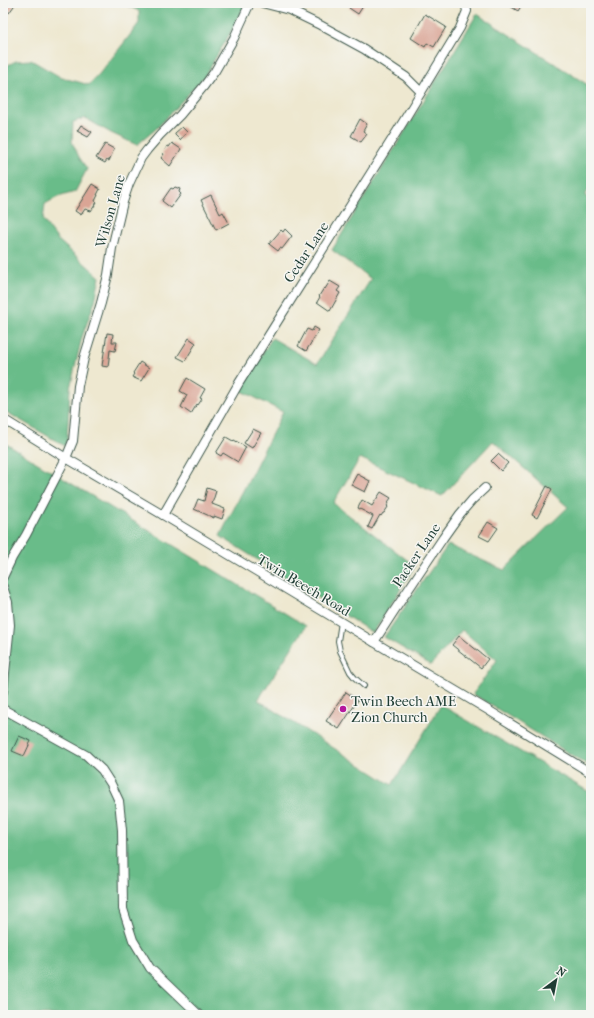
<svg xmlns="http://www.w3.org/2000/svg" width="594" height="1018" font-family="'IM FELL French Canon',serif">
<style>
.forest{fill:#69bc89;stroke:#447c5e}
.building{fill:#daa595}
.lines{fill:none;stroke-linecap:round;stroke-linejoin:round}
.lane-casing{stroke:#3e574b;stroke-width:6}
.street-casing{stroke:#3e574b;stroke-width:10}
.lane{stroke:#fff;stroke-width:4}
.street{stroke:#fff;stroke-width:8}
.poi-dot{fill:#b5179e;stroke:#f6f6f2;stroke-width:1.5}
.labels{text-anchor:middle;stroke-width:3;stroke-linejoin:round;paint-order:stroke}
.street-label{font-size:14px;fill:#1f3d34;stroke:#f6f6f2}
.poi-label{font-size:14px;fill:#1f3d34;stroke:#f6f6f2;text-anchor:start}
</style>
<rect width="100%" height="100%" fill="#f6f6f2"/>
<filter id="ink" filterUnits="userSpaceOnUse"><feTurbulence type="fractalNoise" baseFrequency=".025" numOctaves="2"/><feDisplacementMap in="SourceGraphic" scale="8" xChannelSelector="R" yChannelSelector="G"/><feConvolveMatrix kernelMatrix="1 2 1 2 8 2 1 2 1" color-interpolation-filters="sRGB"/></filter>
<filter id="wash" filterUnits="userSpaceOnUse"><feTurbulence type="fractalNoise" baseFrequency=".012" numOctaves="4" result="noise"/><feDisplacementMap in="SourceGraphic" scale="16" xChannelSelector="R" yChannelSelector="G"/><feGaussianBlur stdDeviation="0.9" result="paint"/><feColorMatrix in="noise" values="0 0 0 0 0 0 0 0 0 0 0 0 0 0 0 0 0 1.4 0 .05"/><feComposite in="paint" operator="in"/></filter>
<g filter="url(#wash)">
<rect width="100%" height="100%" fill="#eee8d0"/>
<g class="forest">
<polygon points="121,3 246,3 228,37 204,77 157,128 137,145 111,133 85,118 73,122 72,142 79,157 87,169 75,192 58,197 45,204 43,220 58,240 100,277 95,301 82,337 70,388 67,439 65,446 3,410 3,66 4,67 16,61 31,60 62,78 75,81 89,85 100,73 127,39 139,23 139,11"/>
<polygon points="477,14 591,87 591,185 585,196 591,200 591,767 473,694 497,660 462,630 431,665 384,637 448,545 504,570 568,507 493,441 442,496 360,458 333,503 415,566 373,633 220,536 283,412 240,390 272,338 317,364 371,279 332,250"/>
<polygon points="3,442 306,626 258,700 392,785 441,705 591,793 591,857 588,861 591,863 591,1015 3,1015"/>
</g>
<g id="blocks">
<g class="building">
<polygon points="3,3 16,3 9,13 3,8"/>
<polygon points="352,3 365,3 358,14 349,8"/>
<polygon points="505,3 523,3 518,11"/>
<polygon points="425,14 446,27 434,47 427,43 425,47 411,38"/>
<polygon points="360,119 367,124 363,131 367,134 361,142 351,136"/>
<polygon points="81,125 92,132 88,137 77,131"/>
<polygon points="182,127 187,132 180,140 175,135 175,133"/>
<polygon points="172,143 181,149 170,166 161,158 164,154 162,153 165,150 167,146 169,147"/>
<polygon points="105,144 114,149 109,161 107,160 105,163 96,158"/>
<polygon points="92,184 100,189 97,195 98,195 95,201 97,202 91,211 85,209 81,215 75,211"/>
<polygon points="175,187 180,189 179,192 181,194 171,208 162,201 171,188 173,189"/>
<polygon points="211,195 220,214 223,212 229,223 216,230 201,200"/>
<polygon points="285,229 292,236 282,249 280,248 278,251 269,244 281,230 283,232"/>
<polygon points="330,281 340,287 337,291 340,293 330,311 317,302 320,297 319,296 324,288 325,289"/>
<polygon points="314,327 319,330 306,351 298,346 307,329 312,331"/>
<polygon points="107,333 113,334 112,342 117,342 115,351 110,350 108,367 102,366"/>
<polygon points="189,338 196,343 185,361 177,357"/>
<polygon points="140,362 149,368 141,381 132,377 134,374 133,373"/>
<polygon points="187,378 205,389 200,398 202,399 198,405 197,404 191,414 181,407 187,395 180,391"/>
<polygon points="253,429 261,433 252,448 244,443"/>
<polygon points="226,437 233,441 234,440 246,447 238,462 223,453 221,456 216,453"/>
<polygon points="498,454 508,463 501,471 491,461"/>
<polygon points="357,474 370,481 365,492 351,485"/>
<polygon points="547,486 552,489 537,518 532,515"/>
<polygon points="207,488 216,491 212,504 225,509 222,519 214,516 214,518 194,509 198,499 204,501"/>
<polygon points="381,492 391,498 388,502 389,503 387,506 388,507 384,513 383,513 381,516 380,515 372,529 368,527 373,516 358,508 362,500 372,506"/>
<polygon points="488,522 498,528 489,541 479,536"/>
<polygon points="459,636 488,659 481,668 452,645"/>
<polygon points="346,692 358,700 339,729 326,721"/>
<polygon points="19,736 31,741 24,756 12,751"/>
</g>
</g>
</g>
<g filter="url(#ink)">
<use href="#blocks" fill-opacity="0" stroke="#3e574b" stroke-width="1"/>
<g class="lines">
<g class="lane-casing">
<polyline id="lane" points="341,622 338,641 340,651 350,672 355,678 364,686"/>
</g>
<g class="street-casing">
<g id="street">
<polyline points="262,3 289,10 320,25 364,49 406,77 421,92"/>
<polyline points="3,419 66,458 163,515 374,642 488,710 591,773"/>
<polyline points="163,515 239,383 272,330 403,122 460,28 467,11 465,3"/>
<polyline points="3,577 12,558 26,535 66,458 73,441 78,386 84,358 101,303 108,275 112,248 123,202 129,184 141,158 147,150 160,135 180,115 204,86 215,71 234,38 250,3"/>
<polyline points="3,587 8,602 10,625 3,692"/>
<polyline points="374,642 394,611 443,538 460,514 472,500 485,488"/>
<polyline points="3,709 86,755 102,770 111,784 119,801 122,830 123,909 133,940 150,968 199,1015"/>
</g>
</g>
<use href="#lane" class="lane"/>
<use href="#street" class="street"/>
</g>
</g>
<circle class="poi-dot" cx="343" cy="709" r="4"/>
<g class="labels">
<g class="street-label">
<text transform="translate(110 211) rotate(-74)" y="5">Wilson Lane</text>
<text transform="translate(306 252) rotate(-57)" y="5">Cedar Lane</text>
<text transform="translate(416 555) rotate(-56)" y="5">Packer Lane</text>
<text transform="translate(304 585) rotate(31)" y="5">Twin Beech Road</text>
</g>
<g class="poi-label">
<text x="351" y="706">Twin Beech AME<tspan x="351" dy="16">Zion Church</tspan></text>
</g>
</g>
<rect width="594" height="1018" fill="none" stroke="#f6f6f2" stroke-width="16"/>
<g transform="translate(556 980) rotate(32)" stroke="#f6f6f2" stroke-width="3" paint-order="stroke">
<path d="M0-3L7 15L0 10L-7 15Z" fill="#1f3d34"/>
<text y="-6" font-size="11" font-weight="bold" text-anchor="middle" fill="#1f3d34">N</text>
</g>
</svg>
